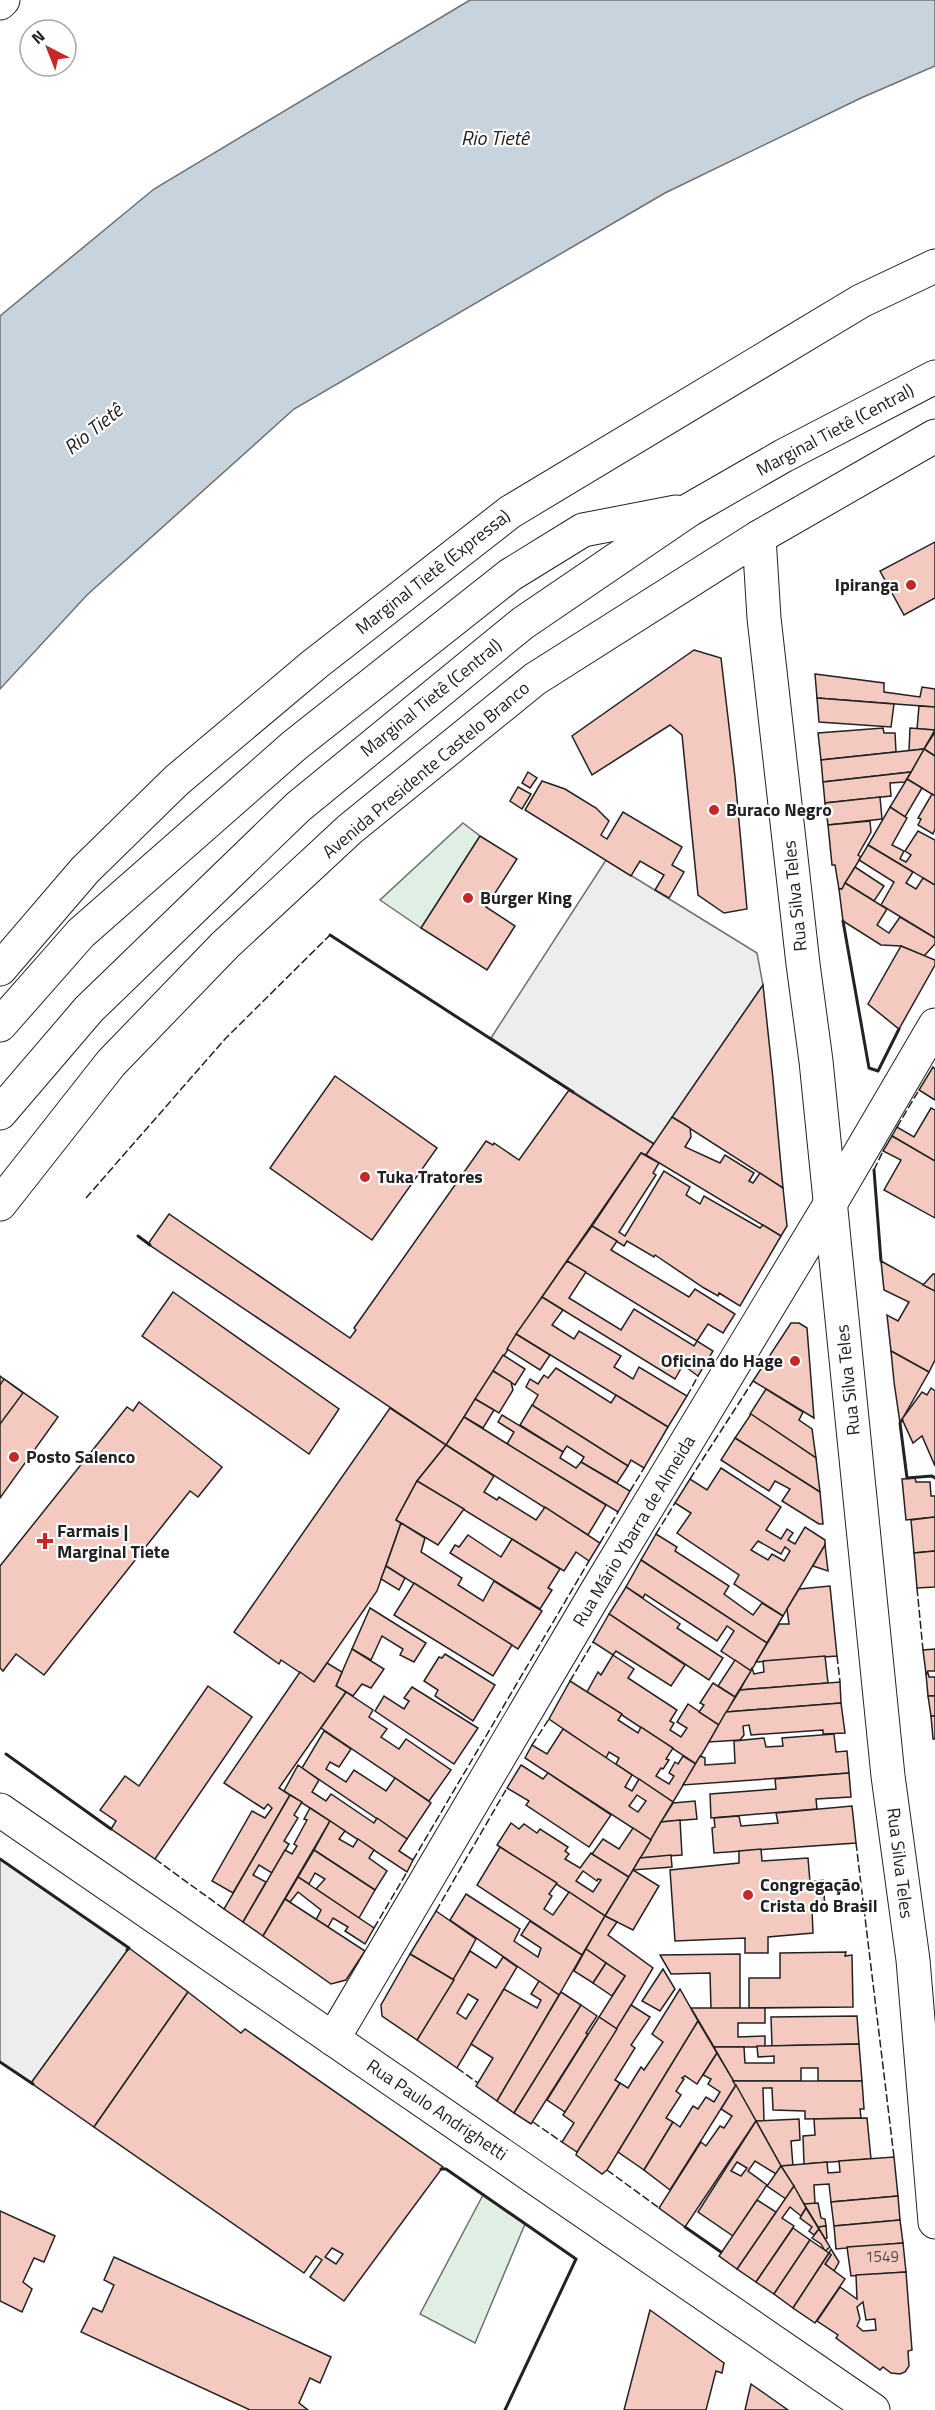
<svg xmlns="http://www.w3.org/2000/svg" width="935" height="2410" font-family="'Titillium Web',sans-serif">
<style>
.green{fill:#e0efe3;stroke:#6f6f6f;stroke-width:1.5}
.parking{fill:#ededed;stroke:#6f6f6f;stroke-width:1.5}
.water{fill:#c7d3dd;stroke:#6f6f6f;stroke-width:1.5}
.building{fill:#f3c9c0;stroke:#222;stroke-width:1.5;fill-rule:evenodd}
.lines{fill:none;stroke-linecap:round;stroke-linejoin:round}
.minor-casing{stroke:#222;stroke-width:35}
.highway-casing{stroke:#222;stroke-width:35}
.minor{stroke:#fff;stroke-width:33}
.highway{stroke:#fff;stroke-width:33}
.fence{stroke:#222;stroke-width:1.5;stroke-dasharray:8 3;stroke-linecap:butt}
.wall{stroke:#222;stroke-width:3}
.poi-dot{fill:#c62828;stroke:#fff;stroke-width:2}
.labels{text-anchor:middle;stroke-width:4.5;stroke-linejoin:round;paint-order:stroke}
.number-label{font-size:15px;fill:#564c4a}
.street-label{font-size:18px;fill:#222;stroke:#fff}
.poi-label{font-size:18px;font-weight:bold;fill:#222;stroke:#fff;text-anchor:start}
.water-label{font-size:20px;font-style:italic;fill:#222;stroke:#fff}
</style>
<rect width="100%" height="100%" fill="#fff"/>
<g class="green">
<polygon points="463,823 480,836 421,928 380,900"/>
<polygon points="483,2195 525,2224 475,2343 420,2314"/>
</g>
<g class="parking">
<polygon points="606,860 757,953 763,985 654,1144 491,1038"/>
<polygon points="0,1859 129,1948 31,2083 0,2062"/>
</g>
<polygon class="water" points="470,0 935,0 935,66 861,98 665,193 294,409 87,595 0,689 0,316 154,189"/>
<g class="building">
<polygon points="935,542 935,598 904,615 880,571"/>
<polygon points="694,650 721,658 735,777 747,909 724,913 698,895 682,735 670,725 592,775 572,736"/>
<polygon points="815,674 884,683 884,692 920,697 922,687 935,689 935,707 817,698"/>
<polygon points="817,698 894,704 891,727 819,722"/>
<polygon points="919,706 935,707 935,730 917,729"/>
<polygon points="883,728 884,733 895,733 896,752 821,760 818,733"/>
<polygon points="910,728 935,730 924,749 909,751"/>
<polygon points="935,732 935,756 924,749"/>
<polygon points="924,749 935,756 935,796 907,779"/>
<polygon points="924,749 911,772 823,782 821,760"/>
<polygon points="528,772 537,778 530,788 522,783"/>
<polygon points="911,772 905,782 890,783 891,796 825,803 823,782"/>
<polygon points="907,779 922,788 905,817 890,807"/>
<polygon points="542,781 565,789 596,808 609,821 601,835 607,839 623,812 682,847 672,865 684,872 669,898 655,890 664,875 640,861 631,876 525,810"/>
<polygon points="518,787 531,794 522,809 510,801"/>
<polygon points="932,794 935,796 935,829 933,834 918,825 921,819 918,818"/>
<polygon points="880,797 882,819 828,825 825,803"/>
<polygon points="890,807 907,818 892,845 904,851 900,859 906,862 911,855 905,851 918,831 935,840 935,885 868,845"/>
<polygon points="870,821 871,832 858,855 861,857 842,889 839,889 835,865 832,865 828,825"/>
<polygon points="480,836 517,859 486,907 515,926 487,970 421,928"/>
<polygon points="868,845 913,872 906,883 916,889 923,878 935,885 935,938 881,905 894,882 859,860"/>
<polygon points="855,867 884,886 874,901 845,883"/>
<polygon points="845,883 887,909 877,925 889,933 900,917 935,938 935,944 924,956 901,946 881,945 843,921 839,889 842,889"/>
<polygon points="901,946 935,960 935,965 899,1029 868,1004"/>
<polygon points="763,985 773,1079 783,1188 672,1117"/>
<polygon points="933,1067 935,1069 935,1100 919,1090"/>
<polygon points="335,1076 437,1148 372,1240 270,1168"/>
<polygon points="569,1090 654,1144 646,1155 641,1153 542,1297 446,1445 148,1244 169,1214 350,1338 356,1330 354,1328 486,1141 493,1145 494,1143 519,1160"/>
<polygon points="931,1108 935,1110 935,1161 892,1136 897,1127 914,1137"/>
<polygon points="672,1117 690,1128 691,1137 685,1147 720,1163 725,1155 754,1173 749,1181 753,1183 760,1173 783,1188 787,1226 781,1236 646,1155"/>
<polygon points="892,1136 935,1161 935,1218 884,1190 901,1160 883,1151"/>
<polygon points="641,1153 659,1163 653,1173 656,1175 619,1232 625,1236 664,1171 690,1187 686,1195 700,1204 704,1196 760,1228 763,1225 781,1236 740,1306 719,1293 718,1296 704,1288 655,1255 654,1257 627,1241 624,1246 592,1226"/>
<polygon points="592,1226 617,1241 611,1250 689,1297 695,1289 735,1314 723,1333 708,1324 697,1341 567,1261"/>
<polygon points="567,1261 586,1272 569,1298 621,1330 634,1309 694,1346 697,1341 713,1351 698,1376 683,1365 675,1379 542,1297"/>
<polygon points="881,1261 935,1291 935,1360 929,1372 891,1351 887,1315 898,1321 909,1302 884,1290"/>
<polygon points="933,1274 935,1274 935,1291 923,1285"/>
<polygon points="173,1292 339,1409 309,1454 142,1336"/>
<polygon points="542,1297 563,1310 552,1325 574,1339 579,1331 621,1356 614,1367 633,1379 639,1367 687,1396 668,1427 516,1334"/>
<polygon points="791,1323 799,1323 807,1328 814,1418 753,1381"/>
<polygon points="516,1334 550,1355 540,1370 507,1349"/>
<polygon points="891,1351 929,1372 900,1423 894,1382"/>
<polygon points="503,1355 525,1369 515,1385 493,1371"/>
<polygon points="556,1368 611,1403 616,1395 668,1427 644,1468 631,1460 628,1466 532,1406 538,1395 526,1387 530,1379 538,1384 544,1375 548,1378"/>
<polygon points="493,1371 511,1382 513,1390 499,1413 475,1399"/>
<polygon points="0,1376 58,1417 0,1498"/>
<polygon points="4,1379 23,1393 0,1424 0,1385"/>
<polygon points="931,1388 935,1391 935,1466 922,1436 913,1443 902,1419 922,1392 927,1395"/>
<polygon points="766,1389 803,1412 799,1420 812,1429 816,1458 750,1414"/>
<polygon points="475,1399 494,1410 483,1428 464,1417"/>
<polygon points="139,1402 222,1467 198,1497 190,1491 44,1675 16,1654 3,1671 0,1668 0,1566 127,1407 133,1411"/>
<polygon points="532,1405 628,1466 617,1483 581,1462 584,1457 567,1446 563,1452 520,1425"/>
<polygon points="390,1408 446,1445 417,1481 396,1520 401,1523 377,1591 314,1682 281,1660 279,1664 234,1632"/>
<polygon points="751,1414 816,1458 820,1492 735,1438"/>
<polygon points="502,1415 563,1452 560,1458 576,1468 581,1462 630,1491 618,1512 507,1444 514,1432 498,1422"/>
<polygon points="464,1417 606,1505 588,1535 446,1445"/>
<polygon points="735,1438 820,1492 823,1524 819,1524 782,1501 790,1489 775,1481 769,1491 721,1460"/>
<polygon points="446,1445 494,1476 484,1492 497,1500 499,1497 536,1520 545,1507 600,1543 589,1561 576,1552 564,1571 417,1481"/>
<path d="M721,1468L781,1507L766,1530L781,1539L787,1529L793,1533L788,1540L795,1544L805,1527L825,1540V1545L783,1616L734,1584L739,1575L677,1533L691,1513L675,1503L690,1479L707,1490ZM758,1541L781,1554L785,1547L790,1551L784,1561L772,1554L768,1560L751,1550Z"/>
<polygon points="915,1478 916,1482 930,1482 931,1496 935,1496 935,1517 906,1520 902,1479"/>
<polygon points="417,1481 464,1509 438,1545 396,1520"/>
<polygon points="935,1517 935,1551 914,1553 911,1520"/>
<polygon points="401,1523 425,1538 421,1552 462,1578 458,1585 483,1601 494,1581 542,1611 518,1649 386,1566"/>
<polygon points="656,1534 677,1547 675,1551 729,1586 724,1594 753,1615 762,1603 783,1616 767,1643 641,1560"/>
<polygon points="468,1535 501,1557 512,1539 560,1569 548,1588 552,1590 540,1609 450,1553 455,1545 459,1547"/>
<polygon points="825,1545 828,1571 813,1566"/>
<polygon points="935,1551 935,1587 917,1588 914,1553"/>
<polygon points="641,1560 767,1643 751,1671 721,1651 734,1631 727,1626 717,1641 645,1594 643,1598 626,1587"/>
<polygon points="386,1566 405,1578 399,1590 381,1579"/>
<polygon points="414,1583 512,1645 493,1676 394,1615"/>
<polygon points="830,1586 837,1656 756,1662 779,1624 789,1624 787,1609 799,1589"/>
<polygon points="626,1587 680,1624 677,1628 723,1658 709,1680 609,1614"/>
<polygon points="370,1608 426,1643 414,1662 400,1655 403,1649 382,1636 371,1660 352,1649"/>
<polygon points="609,1614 685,1665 671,1686 616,1651 613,1655 593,1642"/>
<polygon points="352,1649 384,1669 371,1688 362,1684 353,1696 336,1686"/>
<polygon points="935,1649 935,1671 928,1671 926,1674 923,1650"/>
<polygon points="445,1654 495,1685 473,1721 435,1696 438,1690 424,1681 439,1657 442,1658"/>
<polygon points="613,1655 634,1669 628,1678 677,1710 670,1721 674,1723 670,1730 681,1737 687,1728 677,1722 688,1704 719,1725 696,1764 587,1692 598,1672 601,1675"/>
<polygon points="825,1656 828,1683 740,1690 752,1668 754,1674 764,1672 763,1661"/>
<polygon points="735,1660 751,1671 735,1697 718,1686"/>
<polygon points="327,1663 342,1672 336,1686 346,1692 279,1788 290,1795 233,1893 212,1881 252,1811 265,1818 272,1808 268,1804 264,1809 224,1783 300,1672 314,1682"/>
<polygon points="928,1673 929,1677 935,1677 935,1696 928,1696 926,1674"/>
<polygon points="570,1681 622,1714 618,1720 638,1733 641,1727 673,1748 666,1759 669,1760 663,1769 661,1768 656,1776 669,1784 674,1776 669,1773 675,1762 678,1764 683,1756 696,1764 673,1802 616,1764 619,1758 609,1752 606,1758 549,1719"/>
<polygon points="840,1682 841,1703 726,1712 740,1690"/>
<polygon points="713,1683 735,1697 719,1725 699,1712 704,1705 700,1703"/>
<polygon points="208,1686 252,1717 155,1859 111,1829 116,1821 100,1810 125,1776 139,1786"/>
<polygon points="412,1687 478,1728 454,1764 375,1711 384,1696 404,1709 409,1701 404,1698"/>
<polygon points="346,1692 373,1710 369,1717 387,1729 381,1737 399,1749 406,1739 451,1770 429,1801 321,1728"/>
<polygon points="928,1696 935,1696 935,1716 931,1716"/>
<polygon points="841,1703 845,1733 823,1734 823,1730 751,1735 749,1725 743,1726 744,1735 740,1740 709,1742 726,1712"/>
<polygon points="931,1716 935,1716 935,1739 933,1739"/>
<path d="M563,1729L632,1775L625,1787L632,1791L639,1779L673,1802L651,1840L525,1758L532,1745L547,1754ZM637,1795L646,1801L638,1812L629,1806Z"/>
<polygon points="324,1731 351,1749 339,1767 330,1762 326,1769 346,1782 354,1770 386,1791 395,1778 431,1803 407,1839 302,1768"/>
<polygon points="834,1734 836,1752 847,1751 849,1773 683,1785 700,1756 705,1758 705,1765 735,1763 734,1741 764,1738 766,1747 783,1746 782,1738"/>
<polygon points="298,1765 319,1780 312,1792 326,1801 331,1794 374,1823 377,1818 407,1839 399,1851 413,1860 407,1872 284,1791"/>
<polygon points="521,1765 543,1779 548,1773 611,1815 589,1847 526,1805 529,1801 507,1788"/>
<polygon points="849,1773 851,1797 816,1799 817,1809 711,1818 710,1794 776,1789 775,1779"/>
<polygon points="290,1795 302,1802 294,1815 298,1818 284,1841 289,1844 272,1873 259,1865 253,1875 266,1882 243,1922 224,1909"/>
<polygon points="695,1801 697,1819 661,1822 673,1803"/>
<polygon points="852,1806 856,1843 714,1853 712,1828 715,1827 714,1818 739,1816 741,1826 778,1823 776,1813"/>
<polygon points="310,1808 330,1821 263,1936 243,1922 285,1850 292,1854 297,1846 294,1844 307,1820 304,1819"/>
<polygon points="680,1820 682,1855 640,1858 661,1822"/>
<polygon points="330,1821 345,1831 339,1839 353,1847 358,1839 374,1850 369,1858 387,1871 375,1890 314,1850"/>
<path d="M511,1823L519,1829L524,1824L537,1833L540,1829L568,1847L565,1851L569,1854L565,1859L580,1868L591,1853L629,1877L605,1916L497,1845ZM583,1871L597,1881L598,1879L601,1880L593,1892L576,1881Z"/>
<polygon points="633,1828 651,1840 629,1877 592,1854 603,1839 619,1849"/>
<polygon points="500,1847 557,1883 549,1894 552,1896 544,1909 553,1915 569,1892 605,1916 582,1955 477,1885"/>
<polygon points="761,1849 762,1861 808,1858 810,1882 823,1880 825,1908 812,1909 813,1933 768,1937 768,1953 745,1953 745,1938 675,1941 670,1870 739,1863 739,1851"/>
<polygon points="314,1850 375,1890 359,1918 316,1889 325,1879 315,1873 309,1884 298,1877"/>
<polygon points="671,1855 672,1867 633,1870 640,1858"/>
<polygon points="633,1870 659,1886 633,1930 605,1916"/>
<polygon points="298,1877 374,1928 365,1944 345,1931 348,1927 333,1918 328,1927 316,1920 321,1910 298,1892 290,1902 285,1899"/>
<polygon points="466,1894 520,1929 514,1941 538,1957 541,1948 521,1935 530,1921 582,1955 559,1995 450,1920"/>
<polygon points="285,1899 365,1951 346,1980 331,1984 263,1936"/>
<polygon points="436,1911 476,1939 454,1980 410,1954"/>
<polygon points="605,1916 617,1922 608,1935 653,1968 617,2029 599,2017 625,1976 586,1949"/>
<polygon points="129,1948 188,1992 94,2127 31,2083"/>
<polygon points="586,1949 606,1963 593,1983 574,1971"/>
<path d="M470,1951L496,1968L503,1957L517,1967L457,2068L417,2040ZM468,1994L478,2000L466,2019L457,2013Z"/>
<polygon points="846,1952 845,1956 852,1955 853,2007 749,2008 749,1978 780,1978 780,1953"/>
<polygon points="410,1954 454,1980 417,2040 382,2016 381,2005"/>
<polygon points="740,1954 740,2008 711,2009 710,1973 671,1974 660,1955"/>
<polygon points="606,1963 625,1976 612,1996 593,1983"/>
<polygon points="663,1969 675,1989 660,2011 642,2001"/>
<polygon points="539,1981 559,1995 497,2101 476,2086 493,2058 471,2044 504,1989 537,2008 541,2000 531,1994"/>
<polygon points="680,1989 698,2021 607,2170 602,2174 576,2155 577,2152 620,2083 628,2088 641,2067 644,2070 663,2042 652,2034"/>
<path d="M188,1992L241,2033L245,2029L443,2167L344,2301L310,2277L322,2260L316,2256L304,2273L94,2127ZM332,2248L343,2254L336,2264L325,2257Z"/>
<polygon points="561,1992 581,2005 514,2113 497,2101"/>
<polygon points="581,2005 597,2016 586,2033 588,2034 531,2124 514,2113"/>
<polygon points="631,2005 650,2017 631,2045 635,2048 615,2080 620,2083 577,2152 562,2142 574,2123 563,2115"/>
<polygon points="691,2008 765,2008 765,2023 738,2023 738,2037 765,2036 765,2047 714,2047"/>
<polygon points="857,2016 859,2044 772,2046 771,2017"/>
<polygon points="599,2017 617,2029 565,2112 547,2100"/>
<polygon points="698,2021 717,2053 697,2084 685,2076 682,2078 684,2079 676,2091 681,2095 666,2118 673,2122 644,2170 618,2152"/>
<polygon points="859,2044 862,2081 818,2081 818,2068 801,2068 801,2081 733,2081 714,2047 744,2047 745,2063 774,2063 774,2056 758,2057 757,2046"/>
<polygon points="717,2053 736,2085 670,2190 644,2170 673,2122 680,2127 693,2106 698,2109 706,2097 714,2102 720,2092 708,2084 711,2079 703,2075"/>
<polygon points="733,2081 862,2081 864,2109 860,2109 861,2118 805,2119 805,2111 773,2110 772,2088 763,2088 764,2121 756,2121"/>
<polygon points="736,2085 756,2121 685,2227 659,2208 701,2142 706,2146 720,2126 724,2128 732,2116 721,2109"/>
<polygon points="867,2118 871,2159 804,2164 803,2136 815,2135 814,2119"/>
<polygon points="799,2119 800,2140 791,2141 793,2166 781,2166 756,2121"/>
<path d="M756,2121L781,2166L776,2174L755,2161L748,2171L767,2185L733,2236L698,2212ZM737,2162L747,2168L741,2176L731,2171Z"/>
<polygon points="894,2157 898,2196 831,2202 829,2184 814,2185 815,2204 804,2204 781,2166 827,2162 828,2173 840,2172 839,2161"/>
<polygon points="781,2166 794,2186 786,2199 767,2186"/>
<polygon points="794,2186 806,2208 801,2216 790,2207 782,2218 794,2226 756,2282 737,2269"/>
<polygon points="898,2196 900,2220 834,2226 831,2202"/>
<polygon points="757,2200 776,2212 737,2269 719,2256"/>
<polygon points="818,2203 821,2218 825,2219 826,2226 818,2227 804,2204"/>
<polygon points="806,2208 819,2229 814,2235 809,2231 812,2227 800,2218"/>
<polygon points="0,2211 55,2236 44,2262 34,2258 23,2282 32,2289 22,2312 0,2301"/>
<polygon points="900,2220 903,2243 836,2249 834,2226"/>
<polygon points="826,2226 827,2238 825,2239 818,2227"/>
<polygon points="793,2228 810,2240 774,2294 756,2282"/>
<polygon points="819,2229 830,2247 825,2251 821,2244 812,2238"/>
<polygon points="810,2240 829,2253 793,2308 774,2294"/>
<polygon points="903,2243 906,2272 851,2276 847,2247"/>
<polygon points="831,2249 839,2262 834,2271 825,2264 831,2255 829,2253"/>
<polygon points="829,2253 831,2255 825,2264 845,2279 815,2323 793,2308"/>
<polygon points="114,2257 331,2357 320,2383 310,2378 299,2403 308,2410 250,2410 81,2332 93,2308 102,2312 114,2285 104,2280"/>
<path d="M906,2272L912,2350L908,2351L909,2366L905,2372L900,2374L891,2373L883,2367L880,2370L836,2338L838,2335L817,2321L840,2287L857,2299L856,2275ZM863,2302L866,2320L875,2319L876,2330L863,2331L857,2326L860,2319L857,2307Z"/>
<polygon points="650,2310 724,2363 722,2373 716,2371 706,2410 624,2410"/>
<polygon points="751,2384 771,2398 788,2410 745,2410"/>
</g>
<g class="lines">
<g class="minor-casing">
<g id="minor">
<polyline points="759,537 764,618 803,964 816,1061 888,1776 913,1960 935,2222"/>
<polyline points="0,1810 873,2410"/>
<polyline points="333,2039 595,1594 829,1206 935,1025"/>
</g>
</g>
<g class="highway-casing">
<g id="highway">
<polyline points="0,3 3,0"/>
<polyline points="0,969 85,870 177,780 315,664 510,512 861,301 935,266"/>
<polyline points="0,1025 81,933 295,745 510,575 583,530 676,512"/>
<polyline points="0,1113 89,1009 298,807 523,623 689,510 783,456 935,377"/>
<polyline points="0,1204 111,1063 225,945 350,829 535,679 759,537 935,436"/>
</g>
</g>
<use href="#minor" class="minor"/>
<use href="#highway" class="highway"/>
<g class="fence">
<polyline points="897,1127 919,1090"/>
<polyline points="874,1170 883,1151"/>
<polyline points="86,1198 225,1039 330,935"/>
<polyline points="687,1396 698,1376"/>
<polyline points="690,1479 753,1381"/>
<polyline points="630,1491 644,1468"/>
<polyline points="656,1534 675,1503"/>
<polyline points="600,1543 618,1512"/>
<polyline points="917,1588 923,1650"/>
<polyline points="837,1656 840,1682"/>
<polyline points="570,1681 593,1642"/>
<polyline points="532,1745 549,1719"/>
<polyline points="856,1843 894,2157"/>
<polyline points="155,1859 224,1909"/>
<polyline points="413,1860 589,1561"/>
<polyline points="436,1911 507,1788"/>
<polyline points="374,1928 407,1872"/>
<polyline points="457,2068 478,2083"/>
<polyline points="533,2122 562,2142"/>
<polyline points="607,2170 659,2208"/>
</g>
<g class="wall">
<polyline points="843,921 869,1068 878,1071 899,1029"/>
<polyline points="330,935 573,1092"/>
<polyline points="874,1170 881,1261"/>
<polyline points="138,1236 150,1245"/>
<polyline points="902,1420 900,1423 907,1478 932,1476 935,1478"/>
<polyline points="6,1754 111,1829"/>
<polyline points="0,1859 129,1948 127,1950"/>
<polyline points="0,2062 33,2084"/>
<polyline points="441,2169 446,2169 576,2259 505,2410"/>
<polyline points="685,2227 721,2252"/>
</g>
</g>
<g class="poi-dot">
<circle cx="911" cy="585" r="6"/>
<circle cx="714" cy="810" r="6"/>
<circle cx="468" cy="898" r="6"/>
<circle cx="365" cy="1177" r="6"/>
<circle cx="795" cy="1361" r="6"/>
<circle cx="14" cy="1457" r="6"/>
<path d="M42 1532h6v6h6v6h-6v6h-6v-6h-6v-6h6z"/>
<circle cx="748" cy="1895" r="6"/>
</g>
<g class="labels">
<g class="number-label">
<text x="882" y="2262">1549</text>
</g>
<g class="street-label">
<text transform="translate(835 430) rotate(-28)" y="6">Marginal Tietê (Central)</text>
<text transform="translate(433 572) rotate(-38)" y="6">Marginal Tietê (Expressa)</text>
<text transform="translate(431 698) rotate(-39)" y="6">Marginal Tietê (Central)</text>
<text transform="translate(426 770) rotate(-40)" y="6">Avenida Presidente Castelo Branco</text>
<text transform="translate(795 896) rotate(-96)" y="6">Rua Silva Teles</text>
<text transform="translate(848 1380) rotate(-96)" y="6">Rua Silva Teles</text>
<text transform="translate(634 1531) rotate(-59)" y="6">Rua Mário Ybarra de Almeida</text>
<text transform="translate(900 1863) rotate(83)" y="6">Rua Silva Teles</text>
<text transform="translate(437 2110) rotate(34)" y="6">Rua Paulo Andrighetti</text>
</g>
<g class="poi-label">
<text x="899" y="591" text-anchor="end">Ipiranga</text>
<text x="726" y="816">Buraco Negro</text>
<text x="480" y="904">Burger King</text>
<text x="377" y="1183">Tuka Tratores</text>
<text x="783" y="1367" text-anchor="end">Oficina do Hage</text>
<text x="26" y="1463">Posto Salenco</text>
<text x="57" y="1537">Farmais |<tspan x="57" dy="21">Marginal Tiete</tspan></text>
<text x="760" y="1891">Congregação<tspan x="760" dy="21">Crista do Brasil</tspan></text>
</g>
<g class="water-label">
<text x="495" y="145">Rio Tietê</text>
<text transform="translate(93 429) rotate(-39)" y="7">Rio Tietê</text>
</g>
</g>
<g transform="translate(48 48) rotate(318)"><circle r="28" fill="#ffffff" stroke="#a7a7a7" stroke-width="1.5"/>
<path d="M0-4.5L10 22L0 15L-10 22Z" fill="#c62828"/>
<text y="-9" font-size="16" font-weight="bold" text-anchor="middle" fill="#222222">N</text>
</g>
</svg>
